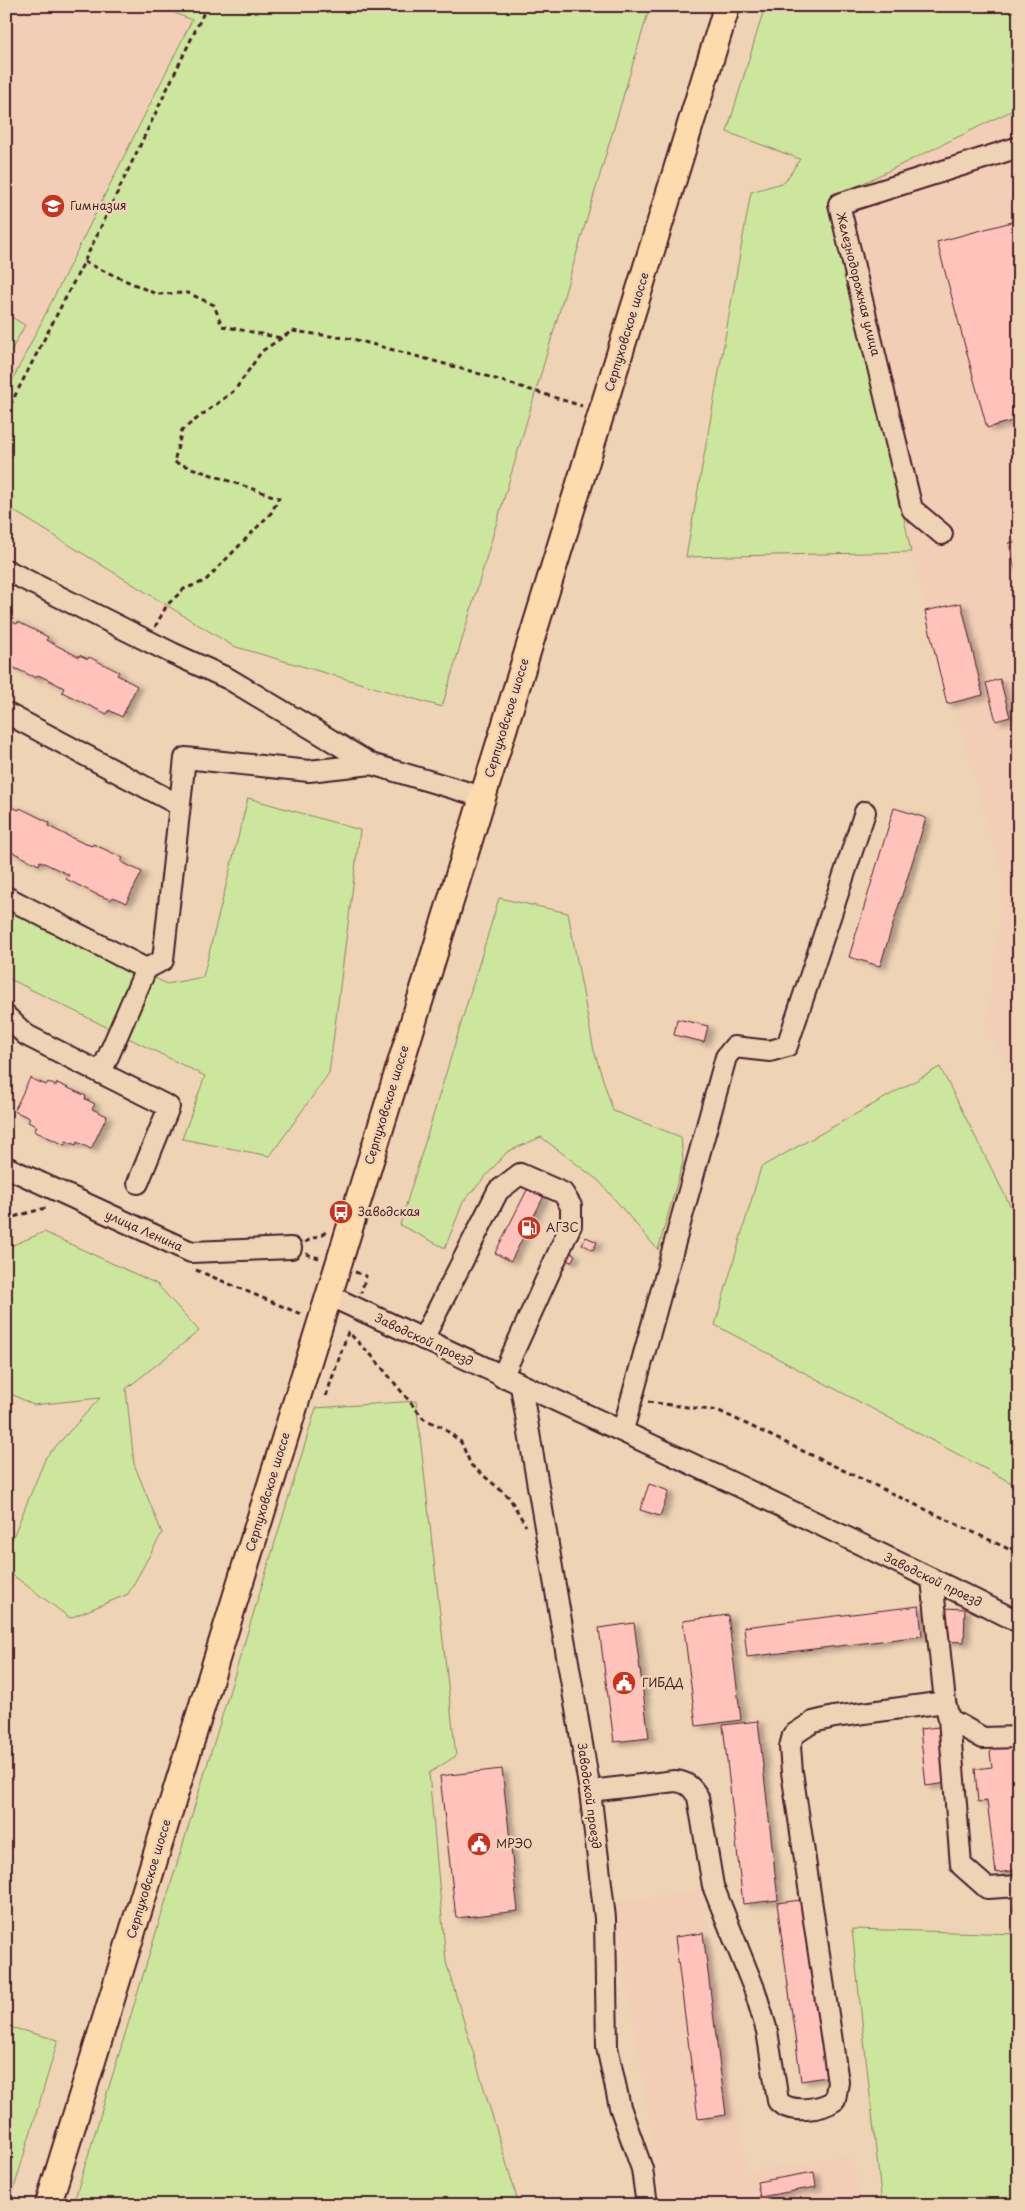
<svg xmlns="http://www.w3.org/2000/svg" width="1025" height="2211" font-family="'Playpen Sans',sans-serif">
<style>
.built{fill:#f3ceb7}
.green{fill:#cce79d;stroke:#8b8364}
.building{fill:#ffc3bc;stroke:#4a1f2b;filter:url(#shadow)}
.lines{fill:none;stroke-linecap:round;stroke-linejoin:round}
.minor-casing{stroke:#4a1f2b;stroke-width:24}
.major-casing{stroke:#4a1f2b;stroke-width:29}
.path{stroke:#4a1f2b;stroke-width:3;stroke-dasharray:5 4;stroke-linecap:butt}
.minor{stroke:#eed3b5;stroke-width:20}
.major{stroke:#fedbac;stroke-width:25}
.labels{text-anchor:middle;stroke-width:5;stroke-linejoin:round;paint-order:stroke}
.poi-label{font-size:12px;fill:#4a1f2b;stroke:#eed3b5;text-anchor:start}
.street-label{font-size:12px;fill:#4a1f2b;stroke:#eed3b5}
</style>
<defs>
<filter id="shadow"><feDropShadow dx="5.5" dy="3" stdDeviation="2.5" flood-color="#0004"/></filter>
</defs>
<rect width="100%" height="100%" fill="#eed3b5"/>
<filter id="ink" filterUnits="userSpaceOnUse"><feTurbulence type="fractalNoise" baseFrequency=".02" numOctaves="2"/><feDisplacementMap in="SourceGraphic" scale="10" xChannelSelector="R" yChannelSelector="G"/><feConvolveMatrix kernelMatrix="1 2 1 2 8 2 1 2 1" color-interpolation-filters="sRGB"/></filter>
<g filter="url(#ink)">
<g class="built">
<polygon points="6,6 197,6 6,393"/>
<polygon points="1019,107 1019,1086 986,1027 1004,882 911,552 837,195"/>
<polygon points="701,1889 747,2171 852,2154 861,2205 663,2205 614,1903"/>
</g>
<g class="green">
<polygon points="157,6 650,6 442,707 233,646 6,506 6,393 192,20"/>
<polygon points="765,6 1015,6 1019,19 1019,107 837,196 911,552 686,557 751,192 785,182 800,159 727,132"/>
<polygon points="6,314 25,325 6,360"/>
<polygon points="248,798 360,830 329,1073 270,1156 182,1139 205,1076 6,977 6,906 167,984 203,977"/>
<polygon points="499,898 568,913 594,1051 613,1111 681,1137 683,1162 658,1250 599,1181 541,1137 507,1152 463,1202 445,1248 400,1225"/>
<polygon points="940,1067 1019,1223 1019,1490 1010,1482 715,1325 761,1167"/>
<polygon points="44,1232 157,1284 199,1331 126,1389 134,1464 162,1533 128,1594 70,1618 6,1570 6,1554 46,1457 100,1398 33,1405 6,1391 6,1248"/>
<polygon points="416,1401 456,1756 429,1773 446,1962 519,2205 73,2205 316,1408"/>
<polygon points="852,1929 1019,1934 1019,2205 882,2205"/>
<polygon points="6,2026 58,2040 9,2205 6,2205"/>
</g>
<g class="building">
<polygon points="1019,220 1019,419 987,428 937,242"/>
<polygon points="1019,541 1019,585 1009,543"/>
<polygon points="961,603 983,695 947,704 925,611"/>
<polygon points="9,620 17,624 18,622 48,637 46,640 79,657 79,655 88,659 89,657 119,672 117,675 137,686 122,717 109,710 107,714 92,707 62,692 64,688 51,681 38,675 36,678 6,664 6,621"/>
<polygon points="1000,679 1010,717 996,721 986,683"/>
<polygon points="6,805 19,810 20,808 50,823 48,826 68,836 83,843 92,846 93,844 123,858 121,862 142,872 126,903 113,897 111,900 96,894 66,879 69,875 40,861 39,865 6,849"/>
<polygon points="894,808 926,818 880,966 849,957"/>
<polygon points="677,1019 708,1026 704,1042 674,1035"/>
<polygon points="30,1078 46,1085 48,1082 56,1086 57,1083 86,1096 85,1099 95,1104 92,1109 107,1116 91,1149 77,1142 76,1145 66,1141 65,1145 34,1131 37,1126 28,1122 30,1118 14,1111"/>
<polygon points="528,1188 544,1196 511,1261 495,1253"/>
<polygon points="586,1237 597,1242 593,1250 582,1244"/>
<polygon points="568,1251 575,1255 571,1262 564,1259"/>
<polygon points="649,1484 669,1491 660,1516 640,1510"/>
<polygon points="919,1606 922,1636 747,1657 744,1627"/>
<polygon points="944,1608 965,1609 964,1642 942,1641"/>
<polygon points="728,1615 741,1720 696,1726 683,1621"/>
<polygon points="634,1623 649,1738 614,1742 599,1628"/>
<polygon points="758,1721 778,1900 743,1904 723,1725"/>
<polygon points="939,1727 946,1783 926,1786 920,1729"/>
<polygon points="1019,1742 1019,1870 996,1873 987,1801 978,1802 975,1769 992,1767 990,1753 994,1746"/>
<polygon points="502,1769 518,1911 456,1918 440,1776"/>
<polygon points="1016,1893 1019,1893 1019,1912 1013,1911"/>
<polygon points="809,1899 832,2076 801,2081 777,1903"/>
<polygon points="703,1933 726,2115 698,2119 675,1937"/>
<polygon points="814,2172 816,2187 760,2197 757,2182"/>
</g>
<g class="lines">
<g class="minor-casing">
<g id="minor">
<polyline points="942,534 912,509 839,204 1019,147"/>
<polyline points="6,570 172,653 229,679 371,764"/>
<polyline points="6,713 179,805"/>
<polyline points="6,897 146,969 163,960 185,758 309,771 371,764 483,797"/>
<polyline points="6,1016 26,1035 101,1073 146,969"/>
<polyline points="101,1073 169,1107 138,1183"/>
<polyline points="6,1167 191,1252 291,1248"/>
<path d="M328,1295C559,1402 791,1508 1019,1622"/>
<polyline points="423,1339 498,1191 520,1174 563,1193 571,1206 571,1225 502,1377"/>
<polyline points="521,1386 590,1791 605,1918 607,2047 620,2107 642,2169 647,2205"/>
<polyline points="623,1430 726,1057 734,1047 770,1051 787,1046 865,812"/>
<polyline points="932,1579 945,1702 949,1719 983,1738 1019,1737"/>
<polyline points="949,1719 961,1865 987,1888 1019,1886"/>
<path d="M590,1791L675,1781C687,1782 692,1787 698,1797L713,1886L755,1991L767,2031L778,2101C790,2114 821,2110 835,2100L838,2082L792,1772L790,1747L793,1735L813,1722L834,1717L945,1702"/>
</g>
</g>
<g class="major-casing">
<polyline id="major" points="48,2205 727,6"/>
</g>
<g class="path">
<polyline points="84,262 156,294 188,293 214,305 222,326 281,338"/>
<polyline points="6,368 9,370"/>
<polyline points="6,413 84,262 207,6"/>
<polyline points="155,627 167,605 184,589 205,581 271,513 279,498 174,462 182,430 235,390 262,351 292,331 353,339 467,370 582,406"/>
<polyline points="6,1219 49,1207"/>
<polyline points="305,1242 327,1232"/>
<polyline points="306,1254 319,1258"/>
<polyline points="196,1270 303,1315"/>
<polyline points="355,1272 366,1276 361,1293"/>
<polyline points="326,1396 348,1332 374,1358 424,1419 442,1427 461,1442 471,1465 509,1497 526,1526"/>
<polyline points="648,1402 719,1411 1019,1554"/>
</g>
<use href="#minor" class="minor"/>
<use href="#major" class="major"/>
</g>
</g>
<defs>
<g id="school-disc" transform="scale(1.25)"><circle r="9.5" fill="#c8321e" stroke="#eed3b5"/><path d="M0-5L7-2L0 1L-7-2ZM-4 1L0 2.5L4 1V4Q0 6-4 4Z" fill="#fff"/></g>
<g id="bus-disc" transform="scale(1.25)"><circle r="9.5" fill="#c8321e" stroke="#eed3b5"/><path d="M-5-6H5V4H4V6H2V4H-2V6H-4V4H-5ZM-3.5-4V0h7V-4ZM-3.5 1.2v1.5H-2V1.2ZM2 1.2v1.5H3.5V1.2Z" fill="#fff"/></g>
<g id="fuel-disc" transform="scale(1.25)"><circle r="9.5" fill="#c8321e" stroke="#eed3b5"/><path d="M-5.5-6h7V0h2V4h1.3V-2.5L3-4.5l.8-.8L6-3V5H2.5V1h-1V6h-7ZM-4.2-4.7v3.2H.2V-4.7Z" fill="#fff"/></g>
<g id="civic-disc" transform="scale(1.25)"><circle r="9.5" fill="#c8321e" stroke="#eed3b5"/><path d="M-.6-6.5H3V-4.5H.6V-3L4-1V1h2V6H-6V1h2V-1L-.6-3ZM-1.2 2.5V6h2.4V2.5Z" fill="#fff"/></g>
</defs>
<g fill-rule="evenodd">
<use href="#school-disc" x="53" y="206"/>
<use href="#bus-disc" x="341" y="1212"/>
<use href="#fuel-disc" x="529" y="1228"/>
<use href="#civic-disc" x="624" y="1683"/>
<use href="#civic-disc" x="479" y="1844"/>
</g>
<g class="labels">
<g class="poi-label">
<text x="70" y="210">Гимназия</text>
<text x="358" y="1216">Заводская</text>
<text x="546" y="1232">АГЗС</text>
<text x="642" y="1687">ГИБДД</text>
<text x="496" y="1848">МРЭО</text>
</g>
<g class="street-label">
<text transform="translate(858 284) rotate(76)" y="4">Железнодорожная улица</text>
<text transform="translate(627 332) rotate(-73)" y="4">Серпуховское шоссе</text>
<text transform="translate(507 718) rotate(-73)" y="4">Серпуховское шоссе</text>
<text transform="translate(387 1105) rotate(-73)" y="4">Серпуховское шоссе</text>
<text transform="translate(144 1231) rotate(24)" y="4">улица Ленина</text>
<text transform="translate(424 1340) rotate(25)" y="4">Заводской проезд</text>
<text transform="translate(268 1492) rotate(-73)" y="4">Серпуховское шоссе</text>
<text transform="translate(933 1580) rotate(26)" y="4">Заводской проезд</text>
<text transform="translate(589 1796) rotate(82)" y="4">Заводской проезд</text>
<text transform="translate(149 1879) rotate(-73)" y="4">Серпуховское шоссе</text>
</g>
</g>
<rect width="1025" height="2211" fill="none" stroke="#eed3b5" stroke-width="25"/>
<rect x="12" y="12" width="1000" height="2186" fill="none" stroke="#4a1f2b" stroke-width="2" filter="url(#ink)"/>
</svg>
